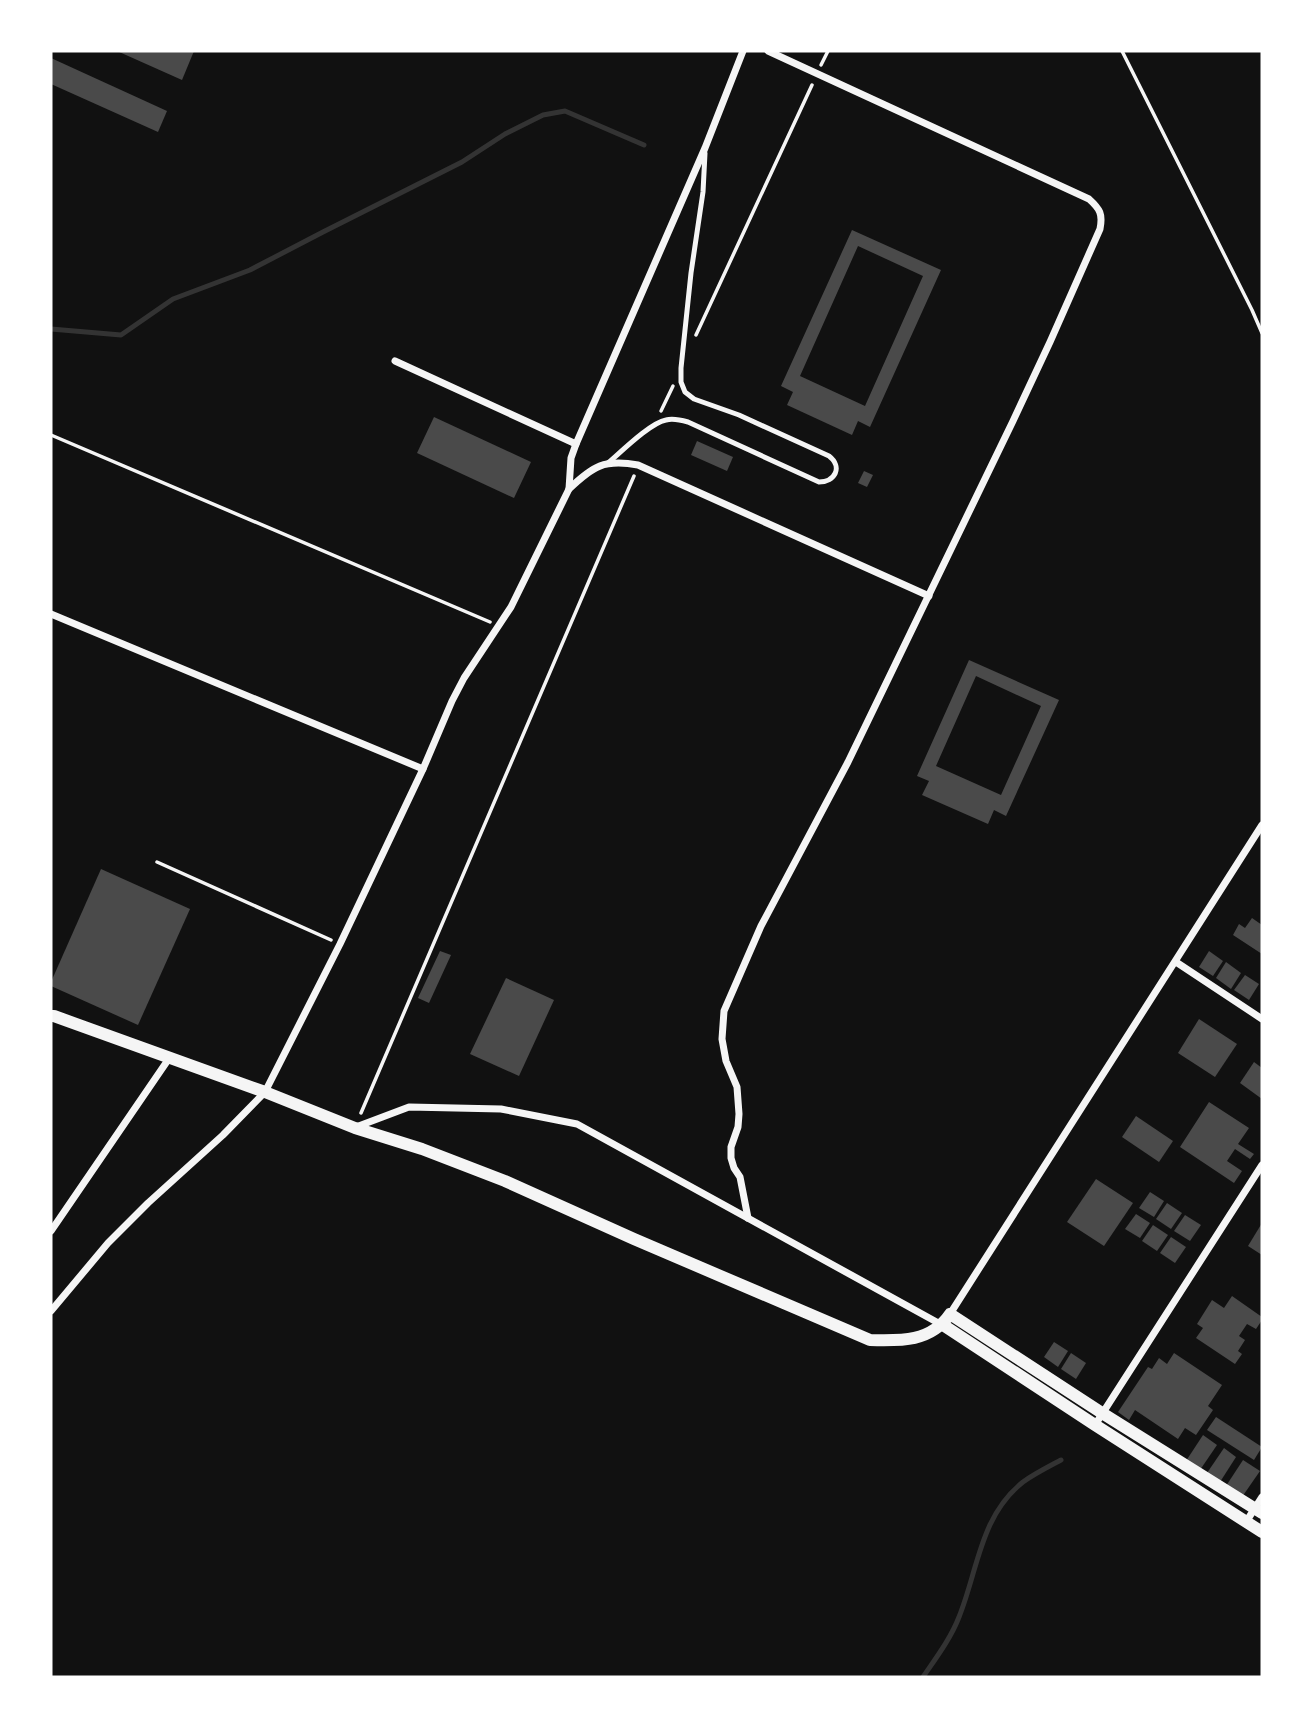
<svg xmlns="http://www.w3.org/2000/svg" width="1313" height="1728" font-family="Cabin,sans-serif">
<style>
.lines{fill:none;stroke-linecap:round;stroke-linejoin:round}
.stream{stroke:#333;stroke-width:5}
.building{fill:#4a4a4a;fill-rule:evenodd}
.path{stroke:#f5f5f5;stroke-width:3.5}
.service{stroke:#f5f5f5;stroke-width:5}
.minor{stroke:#f5f5f5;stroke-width:7}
.tertiary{stroke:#f5f5f5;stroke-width:12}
</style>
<rect width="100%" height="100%" fill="#111"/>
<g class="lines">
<g class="stream">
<polyline points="51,329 121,335 173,299 250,270 323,232 462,162 505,134 543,115 565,111 644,145"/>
<path d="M923,1677C936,1658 951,1638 959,1617C978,1570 980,1516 1023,1482C1034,1474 1048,1467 1061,1460"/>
</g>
</g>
<g class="building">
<polygon points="117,51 194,51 182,80"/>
<polygon points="51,58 167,111 158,132 51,84"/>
<path d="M852,230L941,270L870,427L858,421L852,435L787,405L793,392L781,386ZM858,246L923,276L865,406L800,376Z"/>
<polygon points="434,417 531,462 514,498 417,453"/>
<polygon points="697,441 733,457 727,471 691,455"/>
<polygon points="864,471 873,475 867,487 858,483"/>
<path d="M969,660L1059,700L1006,816L994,810L988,824L922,795L929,781L917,776ZM976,676L1041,706L1001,795L936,766Z"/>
<polygon points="101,869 190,909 138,1025 51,986 51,982"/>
<polygon points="1252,918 1262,925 1262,954 1233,935 1239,924 1245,928"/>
<polygon points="440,951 451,955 429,1003 418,998"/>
<polygon points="1209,951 1223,961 1213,976 1199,967"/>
<polygon points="1226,962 1241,973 1231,989 1216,978"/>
<polygon points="1245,975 1259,984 1249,1000 1234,990"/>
<polygon points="506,978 554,1000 519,1076 470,1054"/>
<polygon points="1199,1019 1237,1044 1215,1077 1178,1053"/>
<polygon points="1254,1062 1262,1068 1262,1099 1240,1083"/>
<polygon points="1209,1102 1249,1128 1238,1144 1254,1154 1250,1159 1235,1149 1227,1161 1242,1171 1234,1183 1180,1147"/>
<polygon points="1136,1116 1173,1141 1159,1162 1122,1137"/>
<polygon points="1096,1179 1133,1203 1104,1246 1067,1222"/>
<polygon points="1150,1192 1164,1201 1154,1217 1139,1208"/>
<polygon points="1167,1203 1182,1213 1171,1229 1156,1219"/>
<polygon points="1136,1214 1150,1223 1140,1238 1125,1229"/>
<polygon points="1185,1215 1201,1225 1190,1241 1174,1231"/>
<polygon points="1262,1223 1262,1255 1248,1246"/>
<polygon points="1153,1225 1168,1235 1157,1251 1142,1241"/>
<polygon points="1171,1237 1186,1247 1175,1263 1160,1253"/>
<polygon points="1232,1296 1262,1317 1262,1320 1256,1329 1247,1324 1239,1336 1245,1340 1238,1351 1242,1354 1235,1364 1196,1338 1203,1328 1197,1324 1212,1300 1224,1308"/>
<polygon points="1054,1342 1068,1351 1058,1367 1044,1357"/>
<polygon points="1071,1353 1086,1363 1076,1379 1061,1369"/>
<polygon points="1174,1353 1222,1385 1208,1406 1213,1410 1196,1435 1185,1428 1178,1439 1135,1410 1129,1420 1118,1412 1148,1367 1152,1369 1159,1358 1167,1364"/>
<polygon points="1216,1417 1262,1447 1254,1460 1207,1430"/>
<polygon points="1203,1435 1217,1445 1200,1470 1186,1461"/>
<polygon points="1224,1448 1236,1457 1220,1482 1207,1473"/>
<polygon points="1243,1460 1260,1471 1242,1497 1226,1486"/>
</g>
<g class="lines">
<g class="path">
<polyline points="1122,51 1252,310 1262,333"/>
<polyline points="821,65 828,51"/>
<polyline points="696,335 812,85"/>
<polyline points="661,411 673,386"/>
<polyline points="51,435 490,622"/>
<polyline points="157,862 331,940"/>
<polyline points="361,1113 634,476"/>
</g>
<path class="service" d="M608,463C621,452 650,423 666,420C673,418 681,420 688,422L819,482C835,482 843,467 829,456L739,415L694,399L685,392L681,382V368L691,273L703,192L705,153"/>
<g class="minor">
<polyline points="395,361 576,444"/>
<path d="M569,489C593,466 604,459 638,465L929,596"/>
<polyline points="51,614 423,769"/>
<polyline points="1176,962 1262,1019"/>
<polyline points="356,1127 409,1107 501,1109 577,1124 942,1325"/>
<path d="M748,1218L740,1177L734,1168L731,1158V1147L738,1127L739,1114L737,1087L726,1061L722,1039L724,1011L761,926L848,762L1013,421L1050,342L1100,229C1103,214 1100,209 1089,199L768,51"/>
<polyline points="51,1231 170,1057"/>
<polyline points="51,1311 108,1243 148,1203 223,1135 265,1092 340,944 423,769 452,701 464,678 511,607 569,489 571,458 576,444 705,148 743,51"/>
<polyline points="950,1314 1262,825"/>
<polyline points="1095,1425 1262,1165"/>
<polyline points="1246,1522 1262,1497"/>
</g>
<g class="tertiary">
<path d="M51,1016H54L265,1092L355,1128L422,1149L505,1181L634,1239L870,1340C901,1341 931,1342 950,1314L1102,1413L1262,1513"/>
<polyline points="943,1325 1095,1425 1262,1532"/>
</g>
</g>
<rect width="1313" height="1728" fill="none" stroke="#ffffff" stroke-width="105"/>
</svg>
